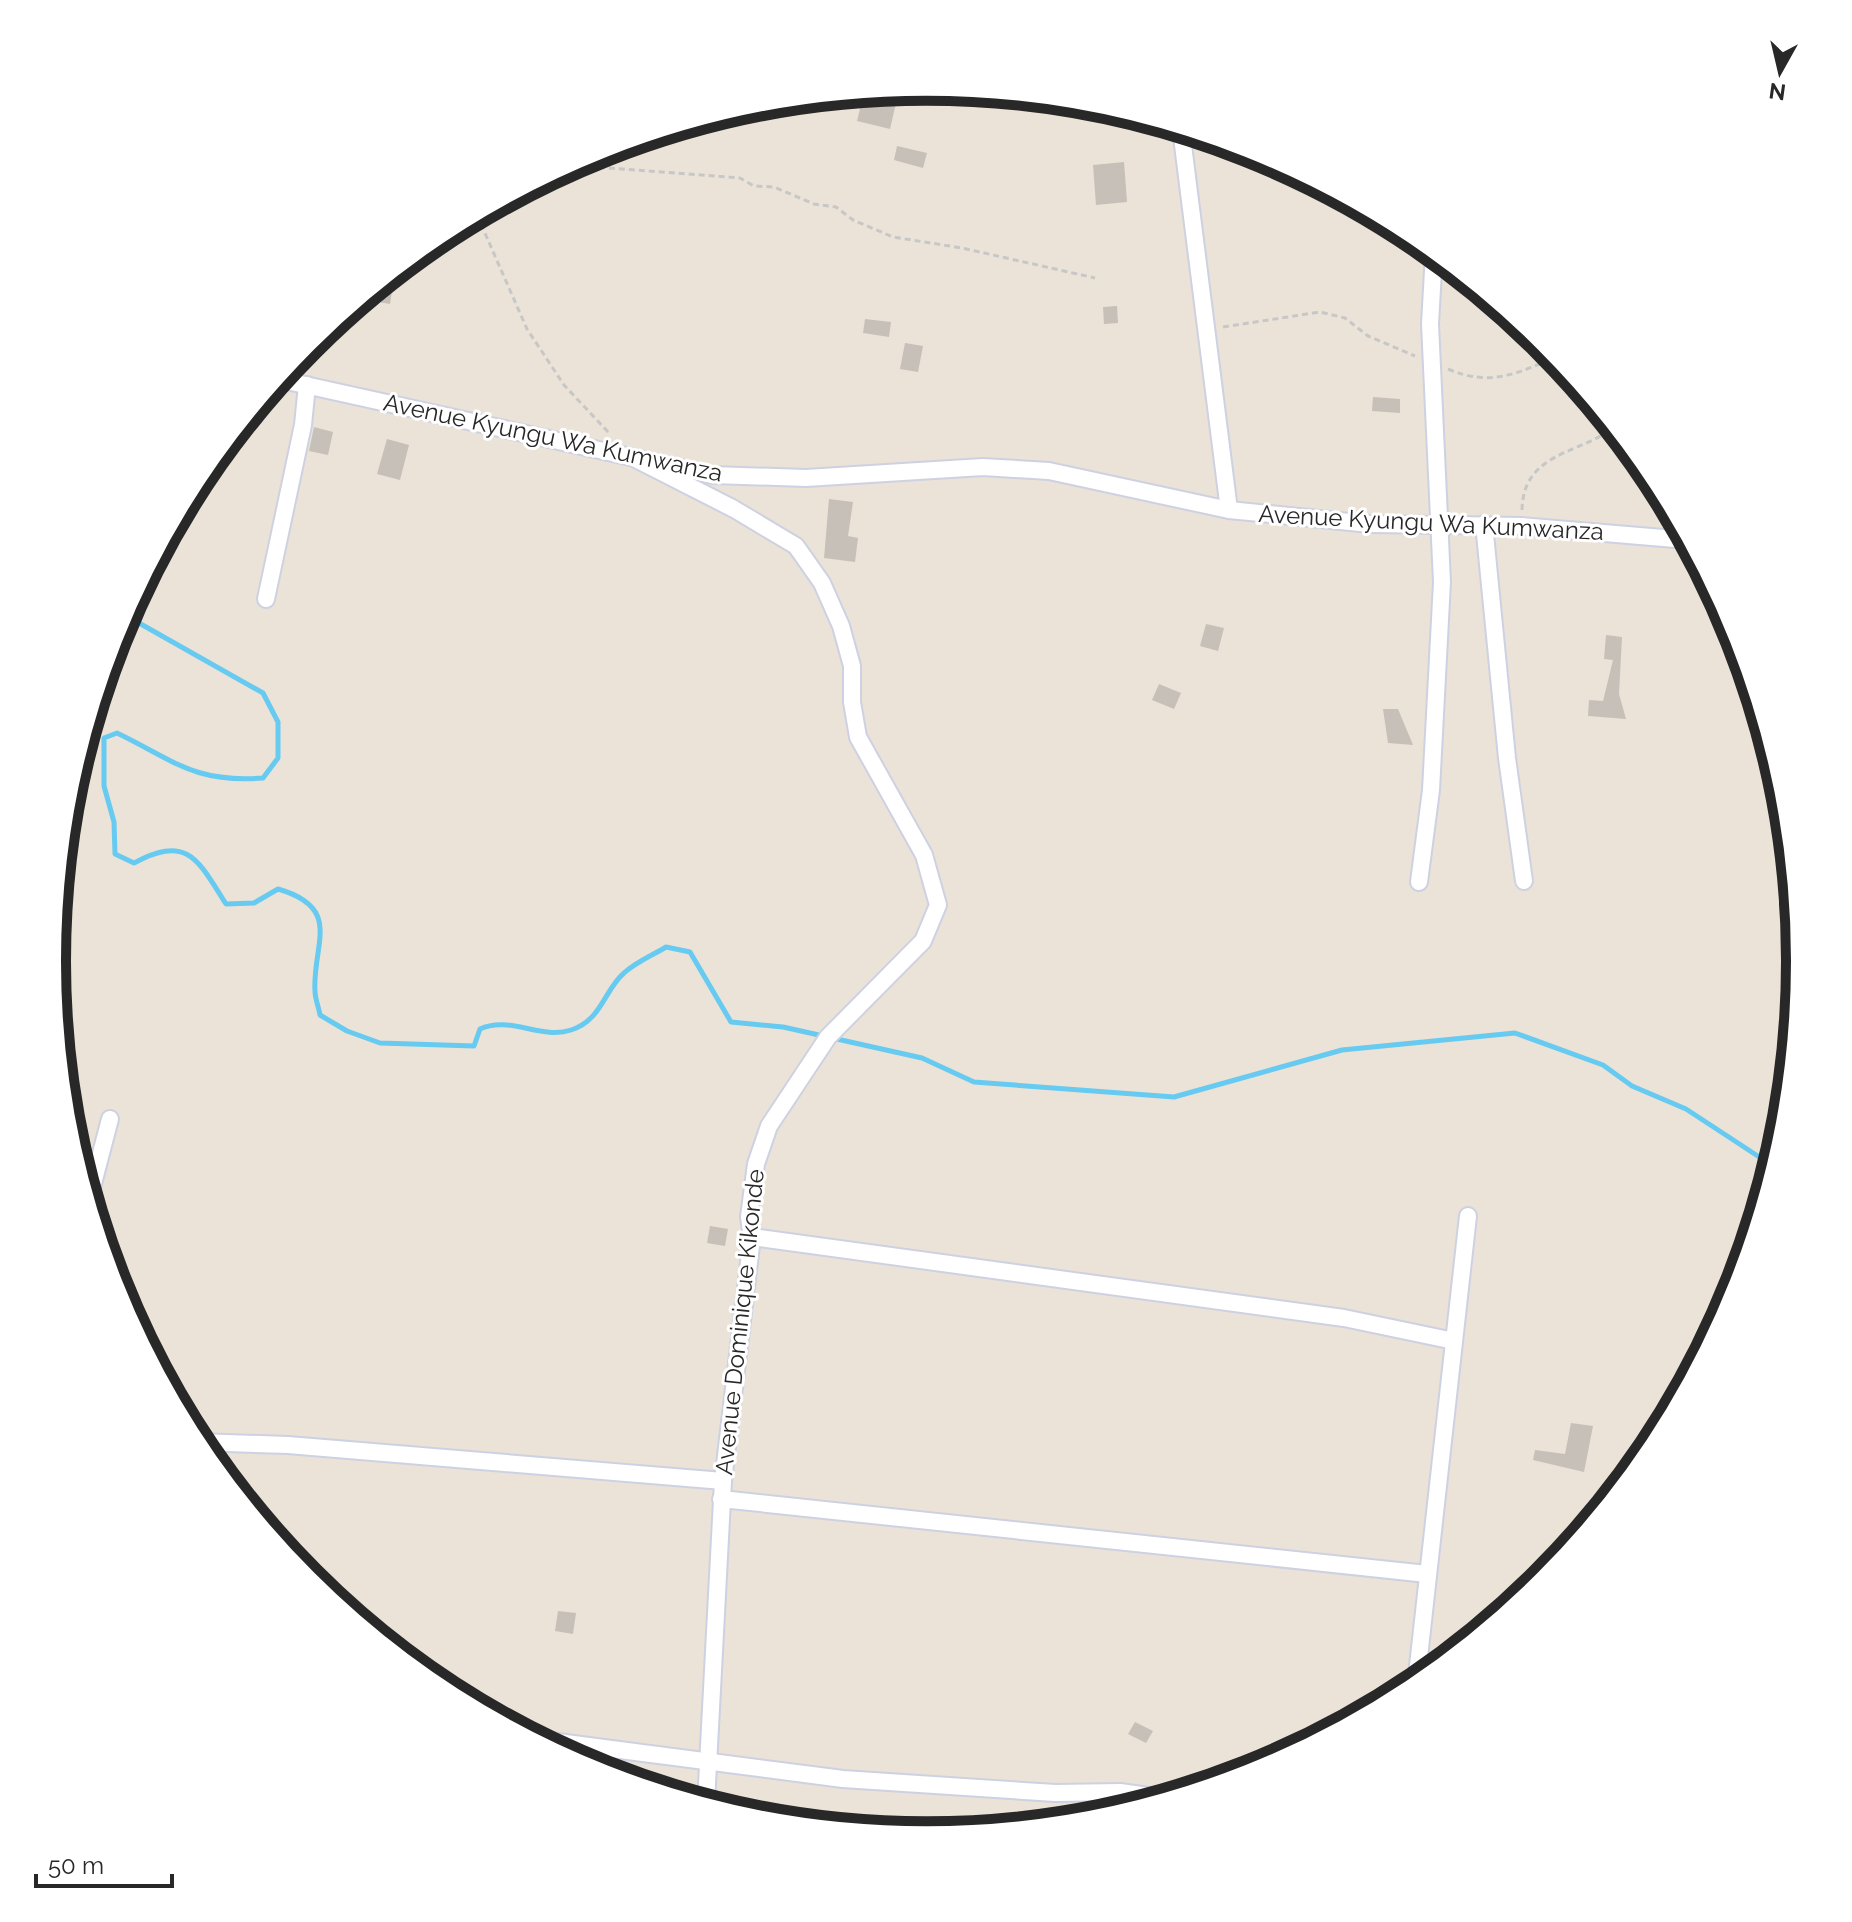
<svg xmlns="http://www.w3.org/2000/svg" width="1852" height="1922" font-family="Raleway,sans-serif">
<style>
.lines{fill:none;stroke-linecap:round;stroke-linejoin:round}
.stream{stroke:#67caf1;stroke-width:5}
.building{fill:#c6c0b8}
.minor-casing{stroke:#ced1e1;stroke-width:20}
.path{stroke:#c7c7c7;stroke-width:3;stroke-dasharray:6 4;stroke-linecap:butt}
.minor{stroke:#fff;stroke-width:16}
.labels{text-anchor:middle;stroke-width:6;stroke-linejoin:round;paint-order:stroke}
.street-label{font-size:24px;fill:#282828;stroke:#fff}
.rim{fill:none;stroke:#282828;stroke-width:10}
</style>
<rect width="100%" height="100%" fill="#ebe3d8"/>
<g class="lines">
<path class="stream" d="M117,631L139,623L263,693L278,722V758L263,778C194,783 175,761 117,733L104,738V786L114,822L115,854L134,863C188,834 198,860 226,904L254,903L278,889C344,908 312,945 315,991C315,999 319,1008 320,1015L347,1031L380,1043L474,1046L480,1029C509,1015 541,1040 571,1030C602,1020 604,990 624,973C636,962 653,955 666,947L690,952L731,1022L783,1027L922,1058L974,1082L1174,1097L1342,1050L1515,1033L1603,1065L1632,1086L1686,1109L1773,1166"/>
</g>
<g class="building">
<polygon points="899,90 890,129 857,121 864,93"/>
<polygon points="897,146 927,153 923,168 894,160"/>
<polygon points="1124,162 1127,202 1096,205 1093,165"/>
<polygon points="395,271 390,304 361,299"/>
<polygon points="1117,306 1118,323 1104,324 1103,307"/>
<polygon points="865,319 891,322 889,337 863,333"/>
<polygon points="905,343 923,346 918,372 900,369"/>
<polygon points="1373,397 1400,399 1400,413 1372,411"/>
<polygon points="314,427 333,432 328,455 309,451"/>
<polygon points="387,439 409,445 400,480 377,474"/>
<polygon points="829,499 853,502 848,536 858,538 855,562 824,558"/>
<polygon points="1206,624 1224,628 1218,651 1200,646"/>
<polygon points="1606,635 1622,637 1619,694 1626,719 1588,716 1589,700 1603,701 1613,660 1604,659"/>
<polygon points="1159,684 1181,693 1174,709 1152,700"/>
<polygon points="1383,709 1398,709 1413,745 1388,743"/>
<polygon points="710,1226 728,1229 725,1246 707,1243"/>
<polygon points="1571,1423 1593,1426 1584,1472 1533,1460 1535,1450 1565,1454"/>
<polygon points="558,1611 576,1613 573,1634 555,1631"/>
<polygon points="1135,1722 1153,1731 1146,1743 1128,1734"/>
</g>
<g class="lines">
<g class="minor-casing">
<g id="minor">
<polyline points="1181,129 1229,510"/>
<polyline points="278,379 712,475 806,478 983,467 1049,471 1229,510 1370,524 1522,526 1687,540"/>
<polyline points="632,457 734,509 796,546 822,583 841,626 852,666 852,702 858,737 924,855 938,905 923,941 828,1037 769,1126 756,1164 749,1217 752,1237 723,1481 706,1803"/>
<polyline points="1484,524 1507,758 1524,881"/>
<polyline points="266,599 303,425 307,385"/>
<polyline points="1419,882 1431,790 1442,582 1430,324 1434,253"/>
<polyline points="89,1199 110,1119"/>
<polyline points="752,1237 1344,1318 1454,1341"/>
<polyline points="197,1442 288,1445 723,1481"/>
<polyline points="721,1499 1427,1574"/>
<polyline points="1416,1684 1468,1216"/>
<polyline points="535,1739 843,1779 1055,1793 1120,1792 1163,1798"/>
</g>
</g>
<g class="path">
<polyline points="569,165 740,178 754,186 774,187 814,204 836,207 853,220 893,237 962,248 1095,278"/>
<polyline points="477,215 527,329 564,385 610,434"/>
<polyline points="1223,327 1320,312 1345,318 1368,336 1415,356"/>
<path d="M1448,369C1490,387 1516,374 1556,357"/>
<path d="M1522,510C1523,453 1578,454 1614,428"/>
</g>
<use href="#minor" class="minor"/>
</g>
<g class="labels">
<g class="street-label">
<text transform="translate(553 438) rotate(12)" y="8">Avenue Kyungu Wa Kumwanza</text>
<text transform="translate(1431 523) rotate(3)" y="8">Avenue Kyungu Wa Kumwanza</text>
<text transform="translate(740 1322) rotate(-84)" y="8">Avenue Dominique Kikonde</text>
</g>
</g>
<path d="M0 0H1852V1922H0ZM66 961a860 860 0 1 1 1720 0a860 860 0 1 1-1720 0Z" fill="#fff" fill-rule="evenodd"/>
<path class="rim" d="M66 961a860 860 0 1 1 1720 0a860 860 0 1 1-1720 0Z"/>
<g transform="translate(1780 72) rotate(188)" stroke="#ffffff" stroke-width="6" paint-order="stroke">
<path d="M0-6L14 30L0 20L-14 30Z" fill="#282828"/>
<text y="-12" font-size="22" font-weight="bold" text-anchor="middle" fill="#282828">N</text>
</g>
<path d="M36 1874v12h136v-12" fill="none" stroke="#282828" stroke-width="4"/>
<text x="48" y="1874" font-size="24" fill="#282828" stroke="#ffffff" stroke-width="6" paint-order="stroke">50 m</text>
</svg>
